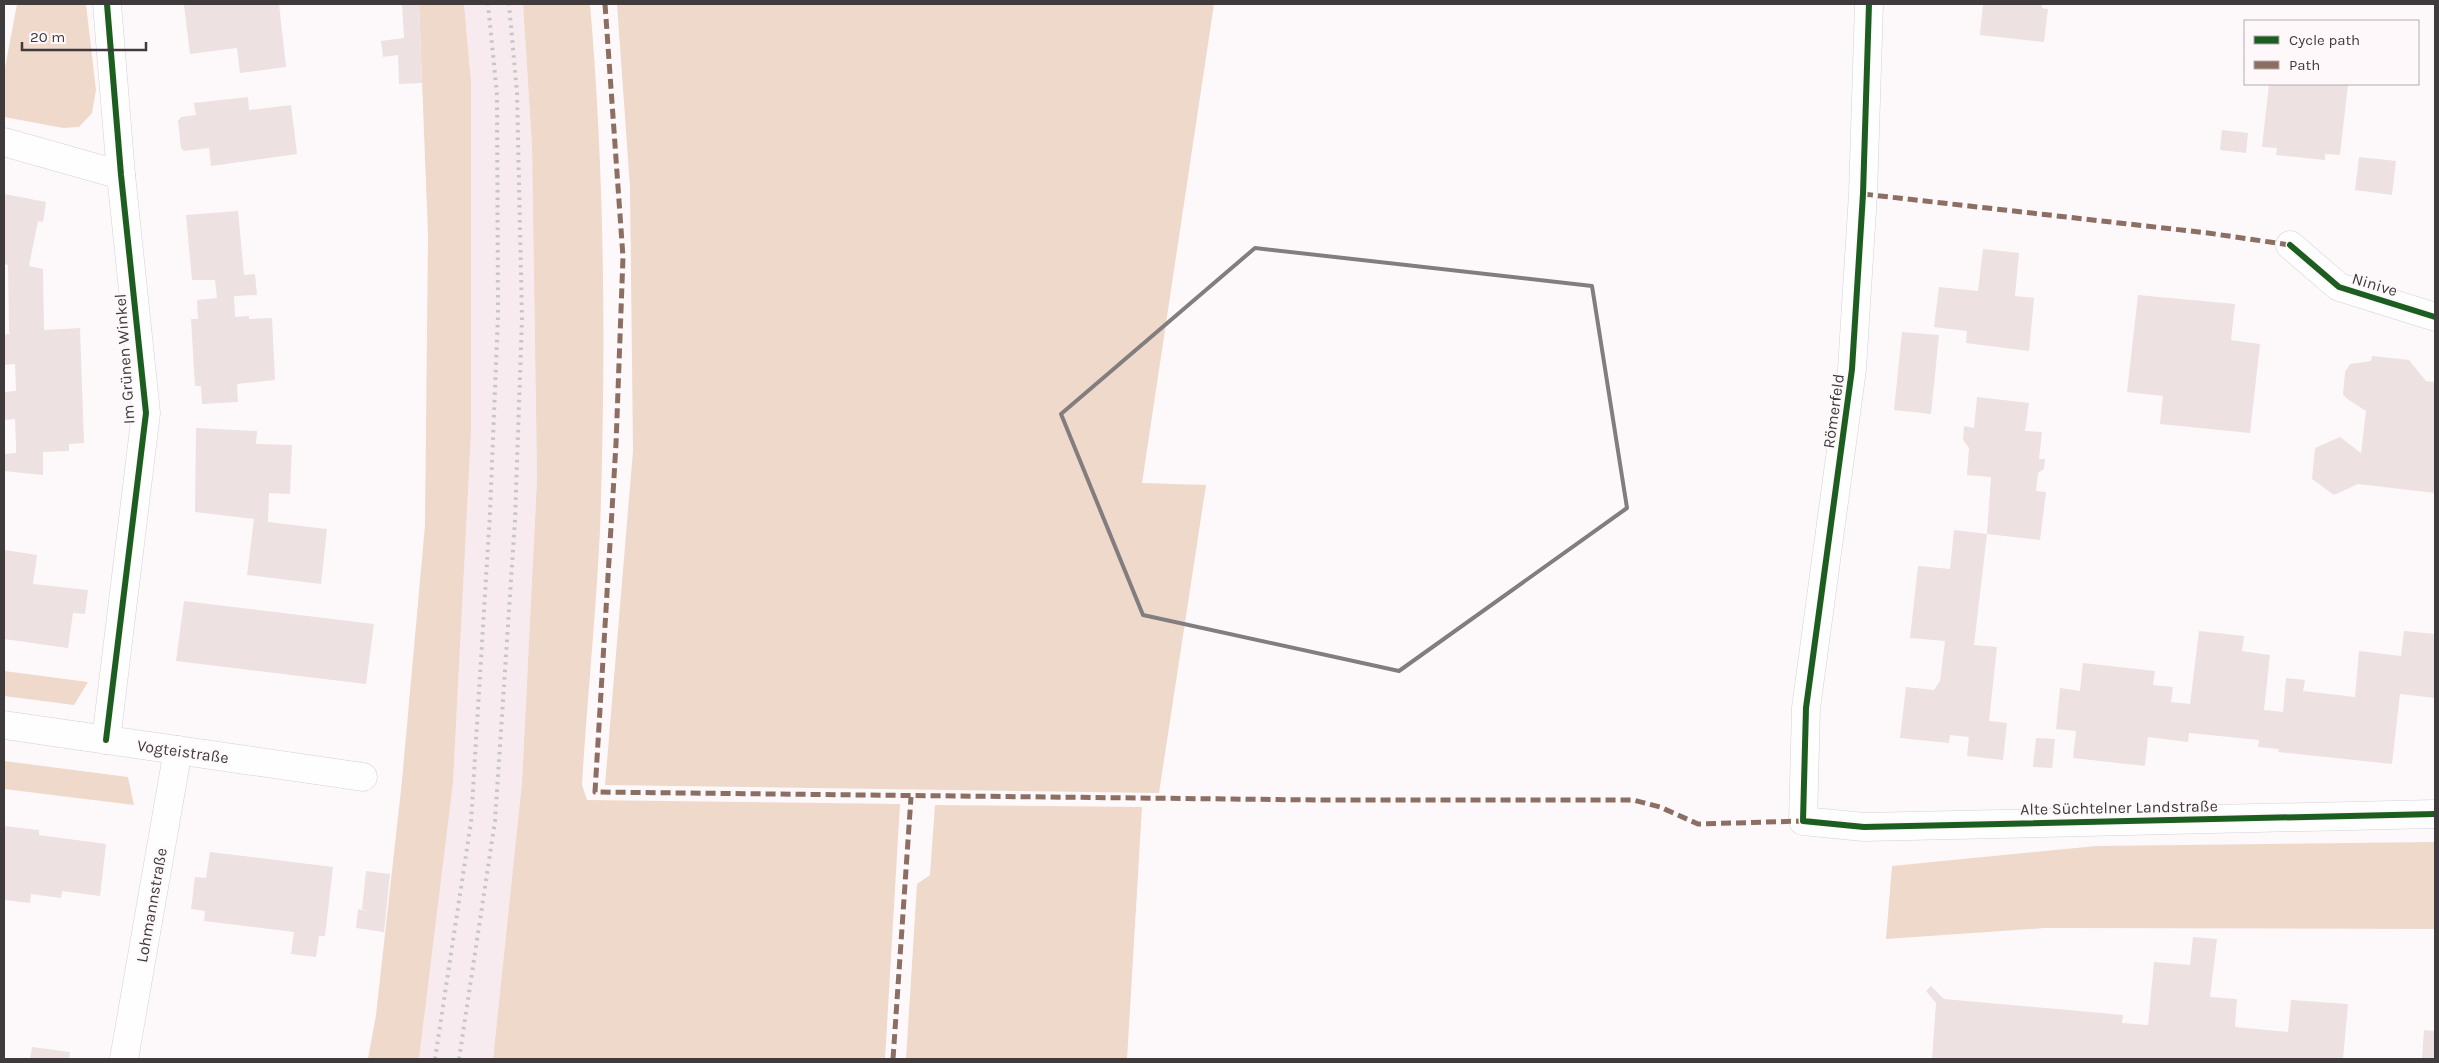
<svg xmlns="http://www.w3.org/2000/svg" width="2439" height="1063" font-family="Karla,sans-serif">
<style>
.built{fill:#f7ebf0}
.green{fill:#efd9cb}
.building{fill:#ede1e1}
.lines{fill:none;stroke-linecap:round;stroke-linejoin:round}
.minor-casing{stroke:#d4d0d2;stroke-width:29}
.minor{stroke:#fffefe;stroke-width:28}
.rail{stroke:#c7c6c6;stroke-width:4;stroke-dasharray:2.5 5;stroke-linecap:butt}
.quiet{stroke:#8d6e63;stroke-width:5;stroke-dasharray:10 5;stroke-linecap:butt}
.cycleway-casing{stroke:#fef8fa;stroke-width:9}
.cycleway{stroke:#1b5e20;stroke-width:6}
.marked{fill:none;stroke:#827e7f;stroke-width:4;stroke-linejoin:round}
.labels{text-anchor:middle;stroke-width:4;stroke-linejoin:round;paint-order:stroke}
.street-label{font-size:16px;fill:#3f3b3c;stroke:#fef8fa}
</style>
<rect width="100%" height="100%" fill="#fdf9fb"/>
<polygon class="built" points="464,4 523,4 532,146 537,479 522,782 493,1059 419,1059 453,783 471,433 471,81"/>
<g class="green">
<polygon points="17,4 86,4 96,90 92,113 79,127 63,128 4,117 4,73"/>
<polygon points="419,4 464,4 471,81 471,433 453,783 419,1059 368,1059 376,1015 402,781 425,525 428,234"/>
<path d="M523,4H590C605,178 606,355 600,530C596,615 587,700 582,785L587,800L900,804L885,1059H493L522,782L537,479L532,146Z"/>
<polygon points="617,4 1214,4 1142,483 1206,485 1159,793 605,785 633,451 630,187"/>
<polygon points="4,671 88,682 74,705 4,696"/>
<polygon points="4,761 128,777 134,805 4,789"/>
<polygon points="935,805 1142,807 1127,1059 906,1059 917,884 930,875"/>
<polygon points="2435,842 2435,929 2045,928 1886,939 1892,866 2096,846"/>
</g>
<g class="building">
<polygon points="187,4 279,4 286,67 240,73 237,48 190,54 184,5"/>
<polygon points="402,4 419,4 422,83 399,84 398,55 383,57 381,41 404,38"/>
<polygon points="1983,4 2042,4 2042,8 2048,9 2044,42 1980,35"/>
<polygon points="2269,84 2348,84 2340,155 2325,154 2325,160 2276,155 2277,148 2262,147"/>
<polygon points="248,97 249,110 291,105 297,154 211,166 209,148 184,151 181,148 178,121 181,117 196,115 194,103"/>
<polygon points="2222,130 2248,133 2246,153 2220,150"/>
<polygon points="2359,157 2396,161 2392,195 2355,190"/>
<polygon points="4,194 46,202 43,222 38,221 29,266 43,269 44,330 80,328 84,443 69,444 69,451 43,452 43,475 4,471 4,454 16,453 16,446 15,419 4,420 4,392 16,391 15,364 4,365 4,335 12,333 9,333 8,265 4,264"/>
<polygon points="238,211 244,275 255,274 257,295 234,296 235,317 249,316 249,319 272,318 275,380 237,384 238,402 202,404 201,386 195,386 191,319 198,319 197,300 217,298 215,280 192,280 186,215"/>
<polygon points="1983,249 2019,253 2015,296 2034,298 2029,351 1966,343 1967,331 1934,327 1939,287 1978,291"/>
<polygon points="2138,295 2235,304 2231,340 2260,344 2250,433 2160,424 2163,396 2127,392"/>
<polygon points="1902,332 1939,335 1931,414 1894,410"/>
<polygon points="2372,356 2409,360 2426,381 2435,382 2435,493 2358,484 2334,495 2312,479 2315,448 2340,437 2361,453 2366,411 2346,398 2343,394 2345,372 2350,364 2371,361"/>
<polygon points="1977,397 2029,403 2025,431 2042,432 2039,459 2045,459 2044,469 2038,473 2036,491 2046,492 2040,540 1987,534 1974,645 1997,647 1989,721 2007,723 2003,760 1967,756 1969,737 1950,735 1949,743 1900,738 1906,687 1934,690 1940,681 1945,641 1910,638 1918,566 1950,569 1954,530 1987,534 1991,477 1967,475 1969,448 1963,440 1964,426 1974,428"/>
<polygon points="196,428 257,431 256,444 292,445 290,494 269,493 268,522 327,529 321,584 247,575 254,519 195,512"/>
<polygon points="5,550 37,555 33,584 88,590 85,614 73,613 68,648 4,639"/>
<polygon points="184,601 374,624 366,684 176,661"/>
<polygon points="2199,631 2244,636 2242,651 2270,655 2264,710 2283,712 2286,678 2305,680 2303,691 2355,697 2359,651 2401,656 2404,631 2435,634 2435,698 2400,694 2392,764 2278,752 2279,749 2258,747 2259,740 2189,733 2188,742 2148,737 2145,766 2073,758 2076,731 2056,729 2060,688 2080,691 2083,663 2155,671 2153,685 2173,687 2171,702 2190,704"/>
<polygon points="2036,738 2055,739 2052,768 2033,767"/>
<polygon points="4,826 39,830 39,835 106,844 100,896 62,891 61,898 31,894 30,903 4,900"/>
<polygon points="210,852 333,867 325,936 319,936 316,957 291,954 294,932 204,921 205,911 191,909 195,877 206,878"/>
<polygon points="366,871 390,874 384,932 356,928 358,909 368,911 362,909"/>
<polygon points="2193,937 2217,939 2210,997 2237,999 2235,1027 2288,1032 2291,1000 2348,1004 2343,1059 1932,1059 1936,1003 1926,991 1931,986 1944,999 2123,1015 2122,1023 2148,1025 2154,962 2190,965"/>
<polygon points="2424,1030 2435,1031 2435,1059 2422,1059"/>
<polygon points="32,1047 70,1052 69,1059 30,1059"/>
</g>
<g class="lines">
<g class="minor-casing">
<g id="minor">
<polyline points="1869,4 1863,194 1852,369 1806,708 1803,821 1864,827 2435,814"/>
<polyline points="4,142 121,175"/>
<polyline points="2290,245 2339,287 2435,317"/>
<polyline points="4,725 363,777"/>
<polyline points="106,740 146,413 121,175 107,4"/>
<polyline points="124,1059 178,750"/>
</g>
</g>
<use href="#minor" class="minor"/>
<g class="rail">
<polyline points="435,1059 471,822 490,513 498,315 497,95 488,4"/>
<polyline points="459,1059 495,821 515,520 522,318 517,93 509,4"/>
</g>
<g class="quiet">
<polyline points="605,4 623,257 616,444 595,792 1319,800 1633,800 1660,807 1698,824 1803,821"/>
<polyline points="1863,194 2208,233 2290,245"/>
<polyline points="893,1059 911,797"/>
</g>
<g class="cycleway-casing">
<g id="cycleway">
<polyline points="1869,4 1863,194 1852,369 1806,708 1803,821 1864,827 2435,814"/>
<polyline points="2290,245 2339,287 2435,317"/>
<polyline points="106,740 146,413 121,175 107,4"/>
</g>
</g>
<use href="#cycleway" class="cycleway"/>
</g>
<path class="marked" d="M1255,248L1592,286L1627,508L1399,671L1143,615L1061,414Z"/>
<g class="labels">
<g class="street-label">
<text transform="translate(2375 284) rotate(17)" y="6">Ninive</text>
<text transform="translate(124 359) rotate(-94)" y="6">Im Grünen Winkel</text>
<text transform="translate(1833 411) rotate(-82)" y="6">Römerfeld</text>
<text transform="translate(183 751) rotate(8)" y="6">Vogteistraße</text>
<text transform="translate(2119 807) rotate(-1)" y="6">Alte Süchtelner Landstraße</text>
<text transform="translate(151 905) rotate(-80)" y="6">Lohmannstraße</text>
</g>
</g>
<rect width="2439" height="1063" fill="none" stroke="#3f3b3c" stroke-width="10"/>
<rect x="2244" y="20" width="175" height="65" fill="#fef8fa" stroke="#b2acae"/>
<rect x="2254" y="36" width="25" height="8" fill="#1b5e20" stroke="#b2acae"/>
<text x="2289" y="45" font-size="15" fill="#3f3b3c">Cycle path</text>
<rect x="2254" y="61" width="25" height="8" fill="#8d6e63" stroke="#b2acae"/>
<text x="2289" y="70" font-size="15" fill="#3f3b3c">Path</text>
<path d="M22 42v8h124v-8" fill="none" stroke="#3f3b3c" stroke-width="2.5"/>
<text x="30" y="42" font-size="15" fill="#3f3b3c" stroke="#fef8fa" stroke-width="4" paint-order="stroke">20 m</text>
</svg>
